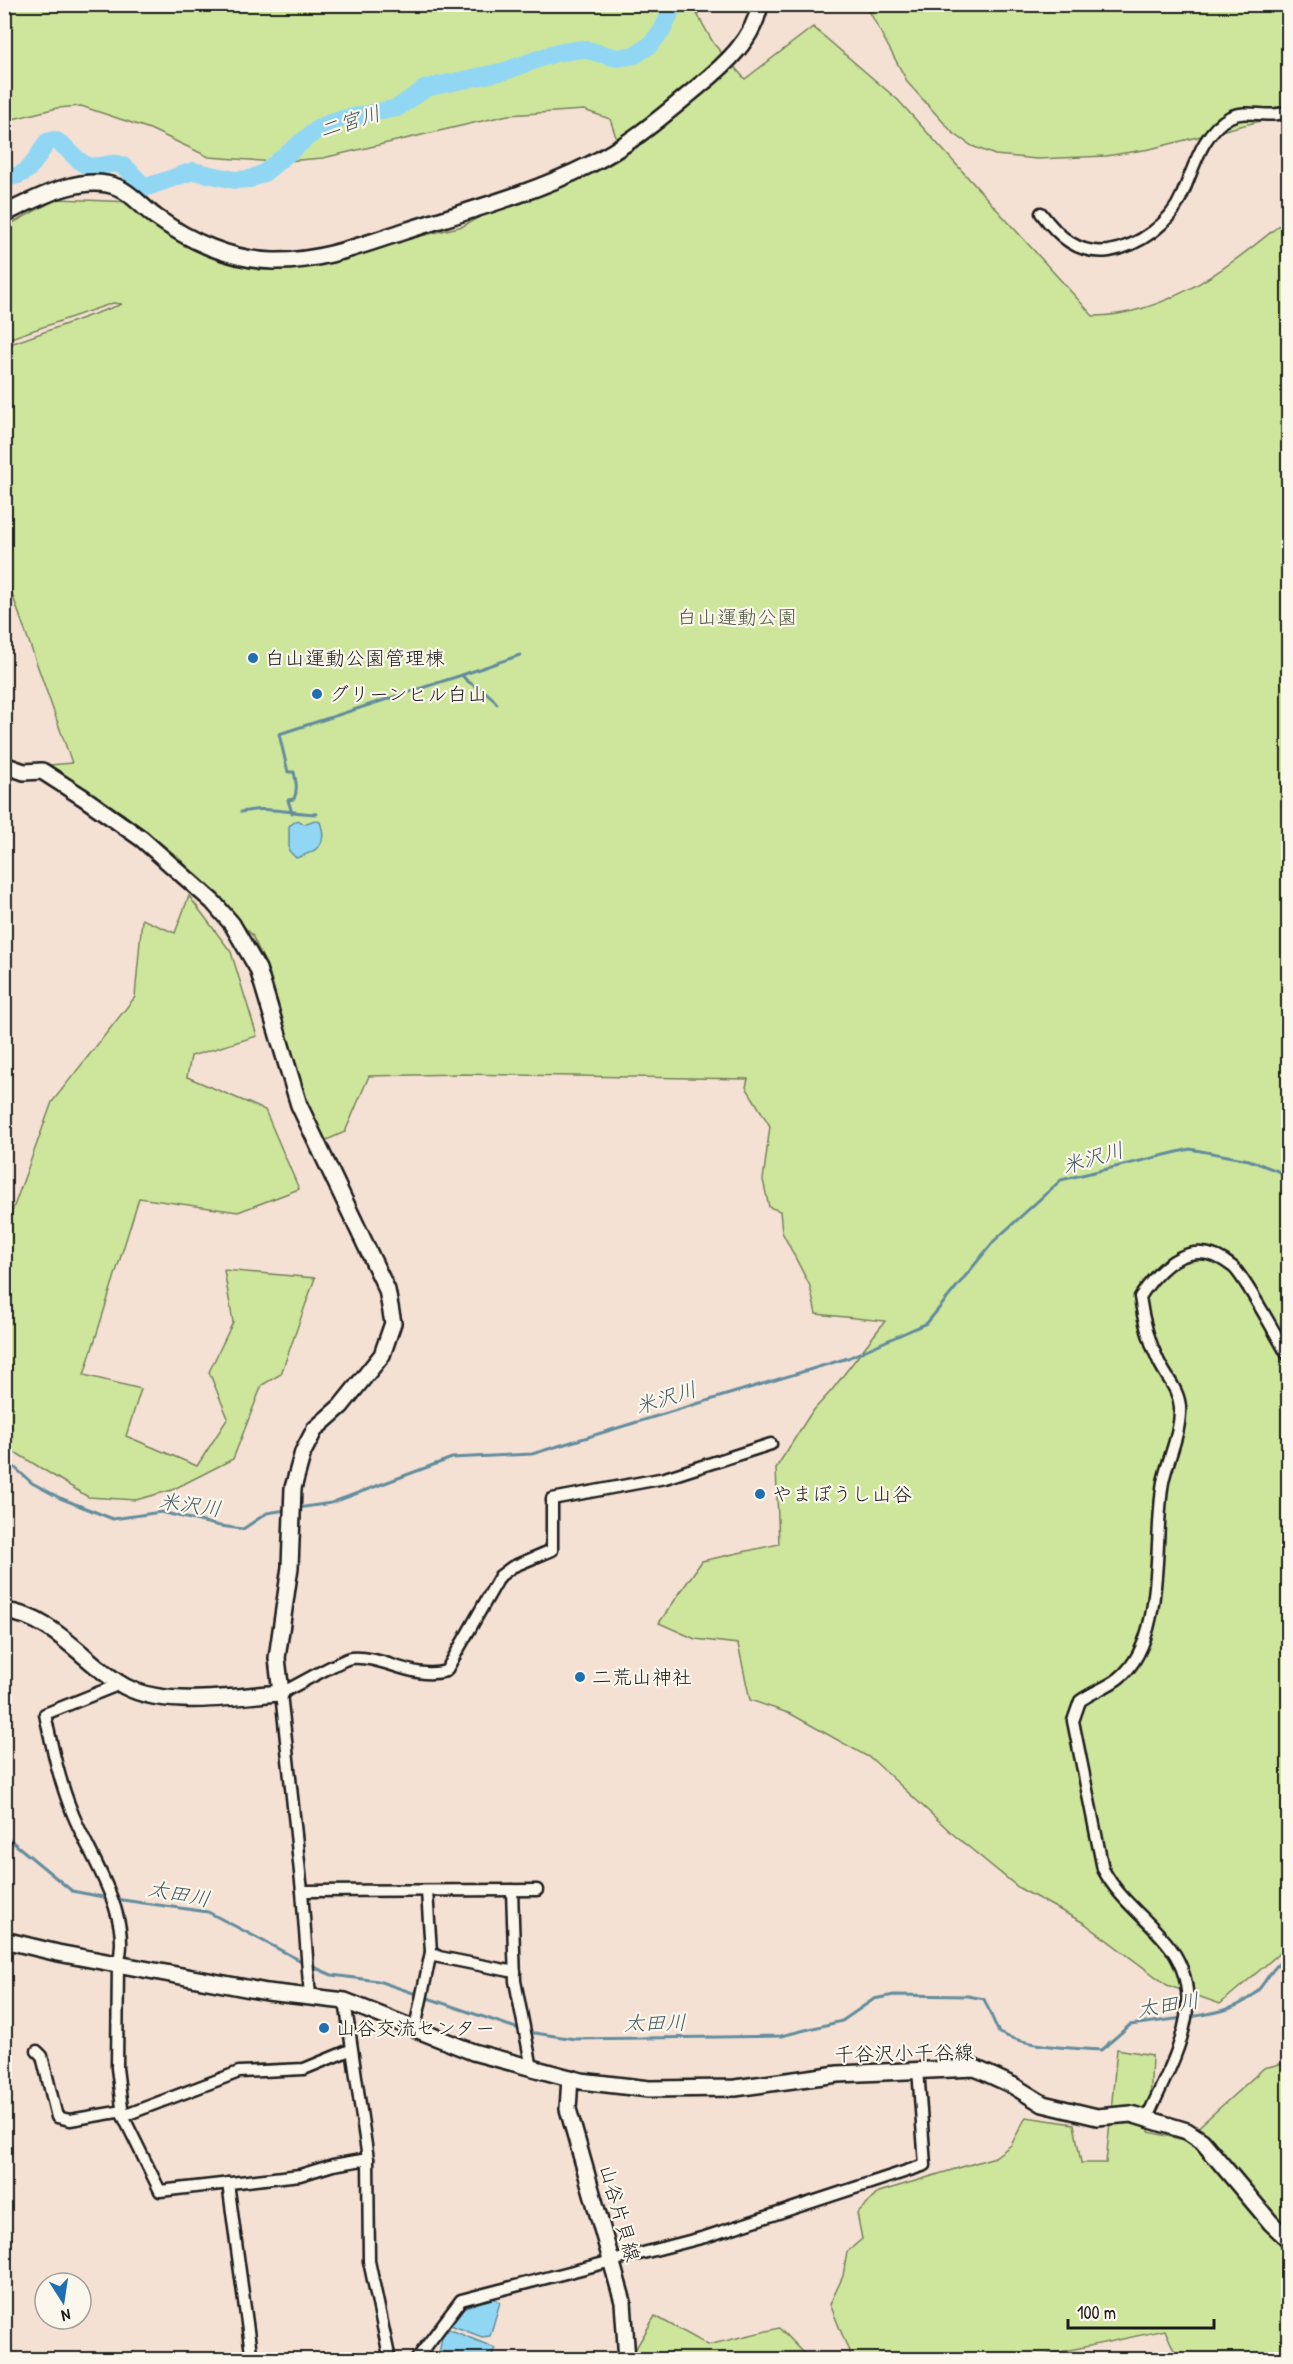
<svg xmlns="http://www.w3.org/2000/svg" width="1293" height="2364" font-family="'Patrick Hand','Klee One',sans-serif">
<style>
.green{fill:#cee69c;stroke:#75815c;stroke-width:1.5}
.water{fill:#91d7f3;stroke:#628c9d;stroke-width:1.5}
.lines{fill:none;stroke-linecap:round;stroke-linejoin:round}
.stream{stroke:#628c9d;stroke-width:3}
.river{stroke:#91d7f3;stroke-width:18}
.street-casing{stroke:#1c1c1c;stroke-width:15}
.secondary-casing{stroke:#1c1c1c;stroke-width:20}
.street{stroke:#fbf7ec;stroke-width:10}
.secondary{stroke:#fbf7ec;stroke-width:15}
.poi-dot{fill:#1f6fb2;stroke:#fbf7ec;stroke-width:2}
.labels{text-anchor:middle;stroke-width:4.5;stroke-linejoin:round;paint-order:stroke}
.park-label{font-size:20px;fill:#515942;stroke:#fbf7ec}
.poi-label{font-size:20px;fill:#1c1c1c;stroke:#fbf7ec;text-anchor:start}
.street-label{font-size:20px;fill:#1c1c1c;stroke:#fbf7ec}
.water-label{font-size:21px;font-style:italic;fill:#455d67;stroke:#fbf7ec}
</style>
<rect width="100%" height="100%" fill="#f5e1d4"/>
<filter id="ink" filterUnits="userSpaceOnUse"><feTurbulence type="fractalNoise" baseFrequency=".0167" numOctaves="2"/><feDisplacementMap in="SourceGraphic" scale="12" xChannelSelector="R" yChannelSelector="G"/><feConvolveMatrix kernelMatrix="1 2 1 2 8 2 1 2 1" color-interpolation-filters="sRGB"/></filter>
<g filter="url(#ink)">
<g class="green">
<path d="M5,5H692L714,44L745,79L813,27L898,100L1093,316C1167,316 1235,263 1288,218V1946L1220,2004L1167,1985L1084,1923L1019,1888L954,1835L872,1759L791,1714L750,1700L738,1644L695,1639L659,1623L702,1561L779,1544L776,1468L811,1413L832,1390L885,1321L816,1314L810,1286L782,1232L780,1211L769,1207L763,1180L770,1126L746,1087L748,1079L459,1074L369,1076L345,1132L322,1142L305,1104L270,974L252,935L177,856L124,814L49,765L72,763L5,574V346L122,304L113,303L5,340V227L57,199L134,202L258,270H277L463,226L604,149L616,137L610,119L584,110L508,115L323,158L275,162L209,157L150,129L81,106L57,108L5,121Z"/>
<polygon points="866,5 1288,5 1288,114 1150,149 1106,156 1037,159 995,155 972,146 953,133 908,83"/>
<polygon points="189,896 231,952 257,1036 191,1056 187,1077 265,1110 299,1189 238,1212 139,1198 84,1375 141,1389 126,1436 197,1466 228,1418 209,1372 233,1322 224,1270 315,1278 281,1374 262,1385 233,1459 172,1490 136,1500 88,1497 18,1454 5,1450 5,1231 52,1102 135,997 142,919 175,933"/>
<polygon points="1117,2049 1152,2055 1149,2132 1184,2140 1264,2068 1288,2062 1288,2359 1178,2359 1165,2330 1027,2359 852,2359 830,2304 843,2276 847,2252 862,2239 857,2213 879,2192 995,2157 1011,2145 1026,2117 1074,2124 1081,2163 1106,2163"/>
<polygon points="655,2316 708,2345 779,2328 805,2355 800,2360 629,2360"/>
</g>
<g class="water">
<path d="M298,820L304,824L315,820L320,822C329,846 315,852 296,858L289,851V826Z"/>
<polygon points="494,2298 500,2302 490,2336 482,2337 448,2324 456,2310"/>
<polygon points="446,2328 495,2348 490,2359 438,2360 443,2331"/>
</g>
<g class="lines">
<g class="stream">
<polyline points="462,675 520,655"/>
<path d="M241,812C270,806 289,813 317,814"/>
<path d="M292,813L288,800L294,799C298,790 296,781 294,772H288L279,734L462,675C470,688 485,686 497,704"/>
<polyline points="4,1462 13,1466 32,1483 60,1498 113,1519 161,1512 220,1526 243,1529 267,1513 286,1510"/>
<polyline points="298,1508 331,1503 452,1458 532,1454 848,1358 927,1323 994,1241 1061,1180 1190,1149 1249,1160 1288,1175"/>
<polyline points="4,1835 72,1891 108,1898"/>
<polyline points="115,1899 208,1912 305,1963"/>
<polyline points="311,1966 332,1975 378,1981 522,2030"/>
<path d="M1189,2017C1215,2013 1241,2010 1259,1989C1268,1978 1274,1964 1288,1958"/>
<path d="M528,2032L575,2039L781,2036L842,2021L874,1999L894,1995L968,1996L984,1999L999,2033C1029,2047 1068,2048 1101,2050L1130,2025L1183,2018"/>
</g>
<path class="river" d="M4,176C28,180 36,159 47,142L54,140C67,145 72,157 84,164C94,171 106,162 117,164C130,166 135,182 147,187L193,171L235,180L250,179L264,173L320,127L337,120L397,108L426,88L505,71L555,53L583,49L617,58L635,55L650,45L662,31L674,4"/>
<g class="street-casing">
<g id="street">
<path d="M1041,213C1058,236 1078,255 1109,251C1139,246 1170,224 1182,195C1194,168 1202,132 1230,117C1248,108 1270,120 1288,111"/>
<path d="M120,1684L45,1714C52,1747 59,1780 72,1812C89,1856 133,1915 118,1964L117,2068L123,2116L160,2191L300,2175L333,2165L368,2159"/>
<polyline points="512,1890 515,1981 532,2068"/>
<polyline points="302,1891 537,1890"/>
<polyline points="427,1891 431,1952 439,1957 515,1972"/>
<path d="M310,1997L302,1891L281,1693C294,1687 342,1659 351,1658C384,1655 413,1681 446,1671L500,1576L512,1567L552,1550V1499L665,1478L771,1444"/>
<polyline points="345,2001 368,2159 369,2261 390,2360"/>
<polyline points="415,2028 431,1952"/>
<polyline points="37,2051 42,2056 57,2117 70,2120 123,2111"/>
<polyline points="123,2116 239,2072 304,2069 350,2050"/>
<path d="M1147,2118C1172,2061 1213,1998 1166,1942C1145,1917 1118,1898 1103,1869L1073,1721L1080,1701C1092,1692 1108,1687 1119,1678C1167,1640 1153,1537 1163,1482C1168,1458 1181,1433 1180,1407C1179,1390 1166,1377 1159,1362C1149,1342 1143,1319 1140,1297C1162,1263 1194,1235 1233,1267C1245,1277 1278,1339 1288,1356"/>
<polyline points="228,2183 252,2360"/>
<polyline points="416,2360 461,2300 705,2237 925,2165 918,2069"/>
</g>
</g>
<g class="secondary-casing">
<g id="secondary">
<path d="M4,214C35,199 82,173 117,187C132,193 143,208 156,217C189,241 231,260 273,261C319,262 362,245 405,231C467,211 531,194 589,165C630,145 664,115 699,86C725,65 754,39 760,4"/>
<path d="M4,765L24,772L42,771L84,798L142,839L213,902L232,924L258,969L299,1105L387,1290L393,1323L382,1355L341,1406L315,1429L303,1452L293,1488L290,1567L277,1658L281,1693C234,1696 160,1710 119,1683C81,1659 52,1616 4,1611"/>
<polyline points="4,1940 58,1953 267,1992 345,2001 473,2052 581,2081 649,2089 735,2088 838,2074 975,2068 1012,2085 1043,2104 1097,2117 1131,2114 1187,2131 1202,2141 1271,2223 1288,2239"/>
<polyline points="570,2078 568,2109 623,2302 627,2360"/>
</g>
</g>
<use href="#street" class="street"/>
<use href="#secondary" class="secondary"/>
</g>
</g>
<g class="poi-dot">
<circle cx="253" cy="658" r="6"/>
<circle cx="317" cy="694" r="6"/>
<circle cx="760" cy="1494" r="6"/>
<circle cx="580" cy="1677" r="6"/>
<circle cx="324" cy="2028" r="6"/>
</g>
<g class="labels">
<g class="park-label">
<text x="737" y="624">白山運動公園</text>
</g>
<g class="poi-label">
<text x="265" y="665">白山運動公園管理棟</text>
<text x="329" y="701">グリーンヒル白山</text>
<text x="772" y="1501">やまぼうし山谷</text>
<text x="592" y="1684">二荒山神社</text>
<text x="336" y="2035">山谷交流センター</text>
</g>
<g class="street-label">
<text transform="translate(904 2053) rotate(-1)" y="7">千谷沢小千谷線</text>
<text transform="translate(620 2213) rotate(74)" y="7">山谷片貝線</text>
</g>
<g class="water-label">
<text transform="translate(350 122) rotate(-17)" y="7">二宮川</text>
<text transform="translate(1093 1158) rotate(-16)" y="7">米沢川</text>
<text transform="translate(666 1398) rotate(-17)" y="7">米沢川</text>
<text transform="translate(190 1505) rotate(8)" y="7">米沢川</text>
<text transform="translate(179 1894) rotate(11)" y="7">太田川</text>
<text transform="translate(1168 2005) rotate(-9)" y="7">太田川</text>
<text transform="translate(655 2023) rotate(-1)" y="7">太田川</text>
</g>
</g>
<rect width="1293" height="2364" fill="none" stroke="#fbf7ec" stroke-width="24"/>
<rect x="12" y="12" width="1269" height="2340" fill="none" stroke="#1c1c1c" stroke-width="2" filter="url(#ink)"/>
<g transform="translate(63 2301) rotate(168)"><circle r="28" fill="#fbf7ec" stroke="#a29f99" stroke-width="1.5"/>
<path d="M0-4.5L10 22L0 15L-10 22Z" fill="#1f6fb2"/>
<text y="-9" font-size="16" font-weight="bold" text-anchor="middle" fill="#1c1c1c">N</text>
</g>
<path d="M1068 2319v9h146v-9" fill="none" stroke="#1c1c1c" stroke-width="3"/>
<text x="1077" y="2319" font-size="18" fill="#1c1c1c" stroke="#fbf7ec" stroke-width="4.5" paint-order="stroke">100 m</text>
</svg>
